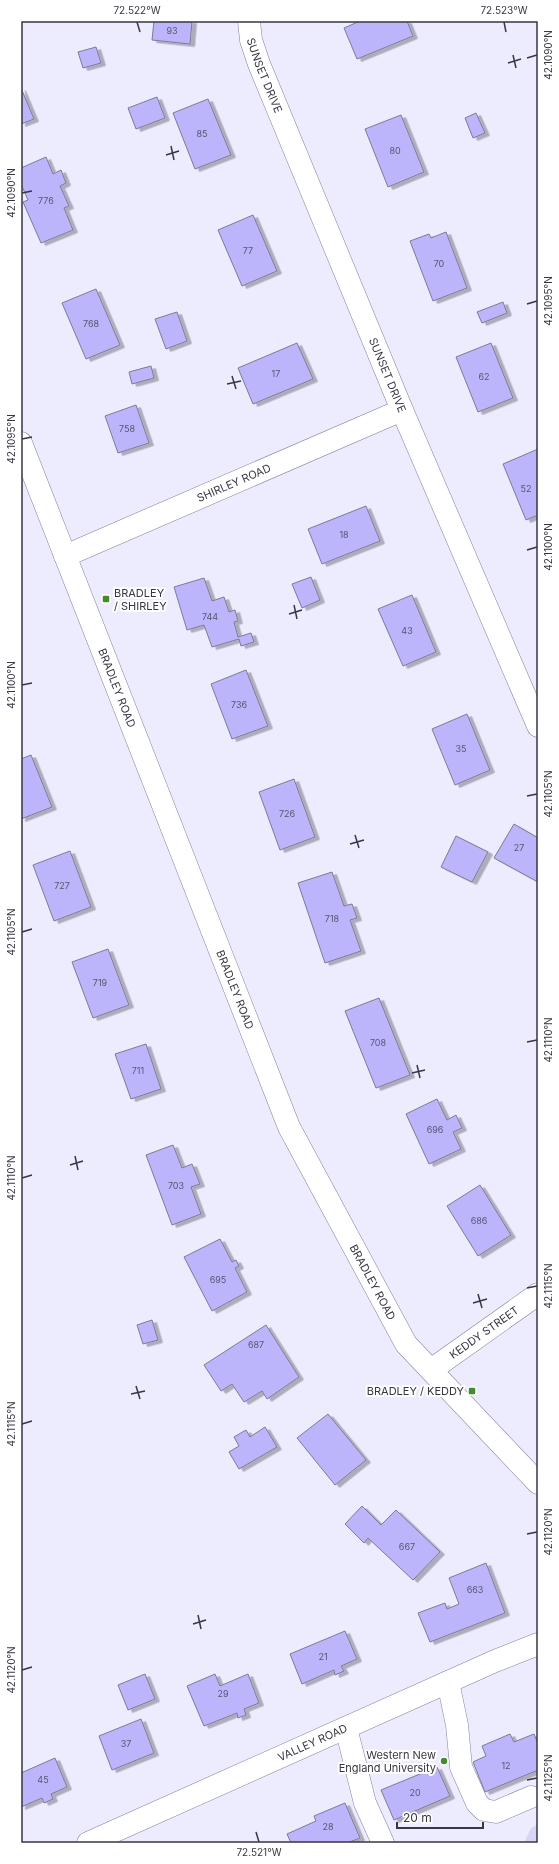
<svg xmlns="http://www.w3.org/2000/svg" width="559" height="1864" font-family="Inter,sans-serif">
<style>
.green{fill:#d8d5f7}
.building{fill:#bcb5fb;stroke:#7c7a95;filter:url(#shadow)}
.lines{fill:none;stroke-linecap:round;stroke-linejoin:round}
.minor-casing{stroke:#83819d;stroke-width:23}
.major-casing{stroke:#83819d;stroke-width:23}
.minor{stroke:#fff;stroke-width:22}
.major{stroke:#fff;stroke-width:22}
.ticks{fill:none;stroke:#373643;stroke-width:1.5}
.poi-dot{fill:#468a2e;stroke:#fff;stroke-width:1.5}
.labels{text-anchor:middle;stroke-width:4;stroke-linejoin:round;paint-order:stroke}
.number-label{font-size:9px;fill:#585671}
.street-label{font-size:11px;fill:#373643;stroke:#fff}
.poi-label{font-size:11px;fill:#373643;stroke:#fff;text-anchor:end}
.neatline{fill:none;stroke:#373643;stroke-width:1.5}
.ticks-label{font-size:10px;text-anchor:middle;fill:#373643}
</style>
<defs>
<filter id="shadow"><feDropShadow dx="4.5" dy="2.5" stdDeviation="0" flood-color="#0004"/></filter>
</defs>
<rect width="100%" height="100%" fill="#edebfe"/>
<polygon class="green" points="538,1825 538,1843 524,1843 531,1828"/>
<g class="building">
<polygon points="154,21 192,21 190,44 152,40"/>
<polygon points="360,21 407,21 413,36 357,59 344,28"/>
<polygon points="96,47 101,63 83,68 78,52"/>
<polygon points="21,88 34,119 21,124"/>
<polygon points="157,97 165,118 136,129 128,108"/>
<polygon points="208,99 231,155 195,169 173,113"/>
<polygon points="476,113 485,133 473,138 465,118"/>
<polygon points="401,115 424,172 388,187 365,129"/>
<polygon points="46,157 53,174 61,170 66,183 60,186 69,206 64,208 73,230 41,243 23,202 28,200 21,184 21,168"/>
<polygon points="253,215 277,271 242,286 218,230"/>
<polygon points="446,232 467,288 433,301 410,241 429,234 431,238"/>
<polygon points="96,289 120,345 86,359 62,303"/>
<polygon points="503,302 507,313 482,323 477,312"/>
<polygon points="177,312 187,341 166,349 155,319"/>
<polygon points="297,343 313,379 253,404 238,368"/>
<polygon points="491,343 513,398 478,412 456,357"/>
<polygon points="151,366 154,378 132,384 129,372"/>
<polygon points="136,405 149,443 118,453 105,416"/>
<polygon points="538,449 538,515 526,520 503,464"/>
<polygon points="366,506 380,541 322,564 308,529"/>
<polygon points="311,577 320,600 302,608 292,584"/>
<polygon points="204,578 212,601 224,597 229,612 235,610 238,621 234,622 238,637 251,633 254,642 241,646 239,639 212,647 204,625 187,630 174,587"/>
<polygon points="412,595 436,652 403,666 378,609"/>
<polygon points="246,670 268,726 232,739 211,684"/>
<polygon points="467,714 490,770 455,785 432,729"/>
<polygon points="31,755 52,807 21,819 21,759"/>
<polygon points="294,779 315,837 280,850 259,792"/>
<polygon points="514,824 538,838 538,882 494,858"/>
<polygon points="456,836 488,852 472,882 441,867"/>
<polygon points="70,851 91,907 54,921 33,865"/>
<polygon points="332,872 344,906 352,904 357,918 350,920 361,951 325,963 298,883"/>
<polygon points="108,949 129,1005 93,1018 72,962"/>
<polygon points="379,998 410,1075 376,1088 345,1011"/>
<polygon points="146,1044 161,1089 131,1099 115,1054"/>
<polygon points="437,1099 447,1120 456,1115 462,1128 453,1132 461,1149 429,1164 406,1114"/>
<polygon points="173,1145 182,1168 192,1164 200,1184 191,1187 201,1214 172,1225 146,1155"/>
<polygon points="480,1185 511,1235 478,1256 447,1206"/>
<polygon points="220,1239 232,1262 236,1260 239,1266 235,1268 247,1292 212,1311 184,1257"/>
<polygon points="152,1320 158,1340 143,1344 137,1325"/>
<polygon points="266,1325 299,1377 267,1399 262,1391 244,1402 232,1384 221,1391 204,1365"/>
<polygon points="328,1414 366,1460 335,1485 297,1438"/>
<polygon points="265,1427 277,1447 239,1469 229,1452 239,1446 234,1437 246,1430 250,1437"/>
<polygon points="362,1506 381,1525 396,1510 440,1552 413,1580 368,1538 364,1543 345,1524"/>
<polygon points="486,1563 505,1613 430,1642 418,1613 445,1603 447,1609 459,1604 449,1578"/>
<polygon points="345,1631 357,1659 341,1666 344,1671 335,1675 334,1670 302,1684 290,1654"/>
<polygon points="145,1674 155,1699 128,1710 118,1685"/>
<polygon points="215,1674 220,1686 248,1674 259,1703 244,1709 246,1715 238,1718 237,1713 204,1726 187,1686"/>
<polygon points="141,1719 154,1753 112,1770 99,1736"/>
<polygon points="510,1734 514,1742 534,1734 538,1744 538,1770 485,1792 473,1762 486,1756 482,1746"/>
<polygon points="55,1758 67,1787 51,1794 53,1799 44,1803 42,1798 21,1807 21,1773"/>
<polygon points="437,1767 450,1796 394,1820 381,1790"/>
<polygon points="345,1803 360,1838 347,1843 291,1843 287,1834 316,1821 314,1816"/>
</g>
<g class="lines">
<g class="minor-casing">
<g id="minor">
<path id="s1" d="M249,21L251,40L259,64L402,410L538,726"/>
<path id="s2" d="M65,556L402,410"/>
<path id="s3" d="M431,1370L538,1294"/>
<polyline points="448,1682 457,1725 461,1767 477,1803 484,1810 496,1812 531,1797"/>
<polyline points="346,1728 365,1803 383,1843"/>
<path id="s4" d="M88,1843L495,1661L538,1644"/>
</g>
</g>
<g class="major-casing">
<g id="major">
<path id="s5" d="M21,443L289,1127L406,1344L538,1483"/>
</g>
</g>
<use href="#minor" class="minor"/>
<use href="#major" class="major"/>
</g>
<path class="ticks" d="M137,22L140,32M504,22L506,32M513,55L516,68M527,58L537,55M508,63L521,59M171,146L174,160M166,155L179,151M22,193L32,191M527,304L537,301M232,376L236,389M227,384L241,381M22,439L32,437M527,550L537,547M294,605L297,619M289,614L302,610M22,685L32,683M527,796L537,794M355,835L359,848M350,844L364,840M22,932L32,929M527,1042L537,1040M417,1065L420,1078M412,1073L425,1070M75,1156L78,1170M70,1165L83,1161M22,1178L32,1175M527,1288L537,1286M478,1294L482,1308M473,1303L487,1299M136,1386L140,1399M131,1394L145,1391M22,1424L32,1421M527,1534L537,1532M198,1615L201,1629M193,1624L206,1620M22,1670L32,1667M527,1780L537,1778M256,1832L259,1842"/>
<g class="poi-dot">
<rect x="102" y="595" width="8" height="8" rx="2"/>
<rect x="468" y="1387" width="8" height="8" rx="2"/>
<circle cx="444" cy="1761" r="4"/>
</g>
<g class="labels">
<g class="number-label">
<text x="172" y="34">93</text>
<text x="202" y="137">85</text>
<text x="395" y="154">80</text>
<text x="46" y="204">776</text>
<text x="248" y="254">77</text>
<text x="439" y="267">70</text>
<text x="91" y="327">768</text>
<text x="276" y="377">17</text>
<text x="484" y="380">62</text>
<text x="127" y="432">758</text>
<text x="526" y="492">52</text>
<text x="344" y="538">18</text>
<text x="210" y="620">744</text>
<text x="407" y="634">43</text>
<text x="239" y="708">736</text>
<text x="461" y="752">35</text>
<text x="287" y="817">726</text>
<text x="519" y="851">27</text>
<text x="62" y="889">727</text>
<text x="332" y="922">718</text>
<text x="100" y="986">719</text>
<text x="378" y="1046">708</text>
<text x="138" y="1074">711</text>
<text x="435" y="1133">696</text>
<text x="176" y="1189">703</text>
<text x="479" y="1224">686</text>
<text x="218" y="1283">695</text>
<text x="256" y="1348">687</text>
<text x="407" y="1550">667</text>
<text x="475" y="1593">663</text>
<text x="323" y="1660">21</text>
<text x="223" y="1697">29</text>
<text x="126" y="1747">37</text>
<text x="506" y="1769">12</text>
<text x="43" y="1783">45</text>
<text x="415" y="1796">20</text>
<text x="328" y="1830">28</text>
</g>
<g class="street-label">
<text dy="4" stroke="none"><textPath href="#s1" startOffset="57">SUNSET DRIVE</textPath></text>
<text dy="4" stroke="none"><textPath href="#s1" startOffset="381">SUNSET DRIVE</textPath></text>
<text dy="4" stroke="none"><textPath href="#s2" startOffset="184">SHIRLEY ROAD</textPath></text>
<text dy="4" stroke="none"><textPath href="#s5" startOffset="263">BRADLEY ROAD</textPath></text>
<text dy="4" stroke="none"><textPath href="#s5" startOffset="587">BRADLEY ROAD</textPath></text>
<text dy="4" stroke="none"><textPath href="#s5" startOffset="911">BRADLEY ROAD</textPath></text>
<text dy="4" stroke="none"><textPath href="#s3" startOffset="65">KEDDY STREET</textPath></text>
<text dy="4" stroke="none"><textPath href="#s4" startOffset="246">VALLEY ROAD</textPath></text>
</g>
<g class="poi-label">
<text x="114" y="597" text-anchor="start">BRADLEY<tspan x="114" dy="13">/ SHIRLEY</tspan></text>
<text x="464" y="1395">BRADLEY / KEDDY</text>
<text x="436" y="1759">Western New<tspan x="436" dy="13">England University</tspan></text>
</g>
</g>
<rect width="559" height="1864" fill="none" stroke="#ffffff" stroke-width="44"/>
<path d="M397 1822v6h86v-6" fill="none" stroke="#373643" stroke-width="2"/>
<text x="403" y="1822" font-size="12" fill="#373643" stroke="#ffffff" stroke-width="3" paint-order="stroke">20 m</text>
<rect x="22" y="22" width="515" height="1820" class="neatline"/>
<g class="ticks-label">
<text x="137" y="14">72.522°W</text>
<text x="504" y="14">72.523°W</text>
<text transform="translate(548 55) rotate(-90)" y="4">42.1090°N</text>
<text transform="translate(11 193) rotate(-90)" y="4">42.1090°N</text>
<text transform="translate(548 301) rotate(-90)" y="4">42.1095°N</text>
<text transform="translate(11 439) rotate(-90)" y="4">42.1095°N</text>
<text transform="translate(548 547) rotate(-90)" y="4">42.1100°N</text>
<text transform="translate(11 685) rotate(-90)" y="4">42.1100°N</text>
<text transform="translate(548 794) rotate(-90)" y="4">42.1105°N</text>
<text transform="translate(11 932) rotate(-90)" y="4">42.1105°N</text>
<text transform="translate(548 1040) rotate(-90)" y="4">42.1110°N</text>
<text transform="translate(11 1178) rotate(-90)" y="4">42.1110°N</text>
<text transform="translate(548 1286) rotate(-90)" y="4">42.1115°N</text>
<text transform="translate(11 1424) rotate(-90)" y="4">42.1115°N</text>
<text transform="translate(548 1532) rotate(-90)" y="4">42.1120°N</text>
<text transform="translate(11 1670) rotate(-90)" y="4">42.1120°N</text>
<text transform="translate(548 1778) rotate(-90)" y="4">42.1125°N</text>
<text x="259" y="1856">72.521°W</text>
</g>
</svg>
